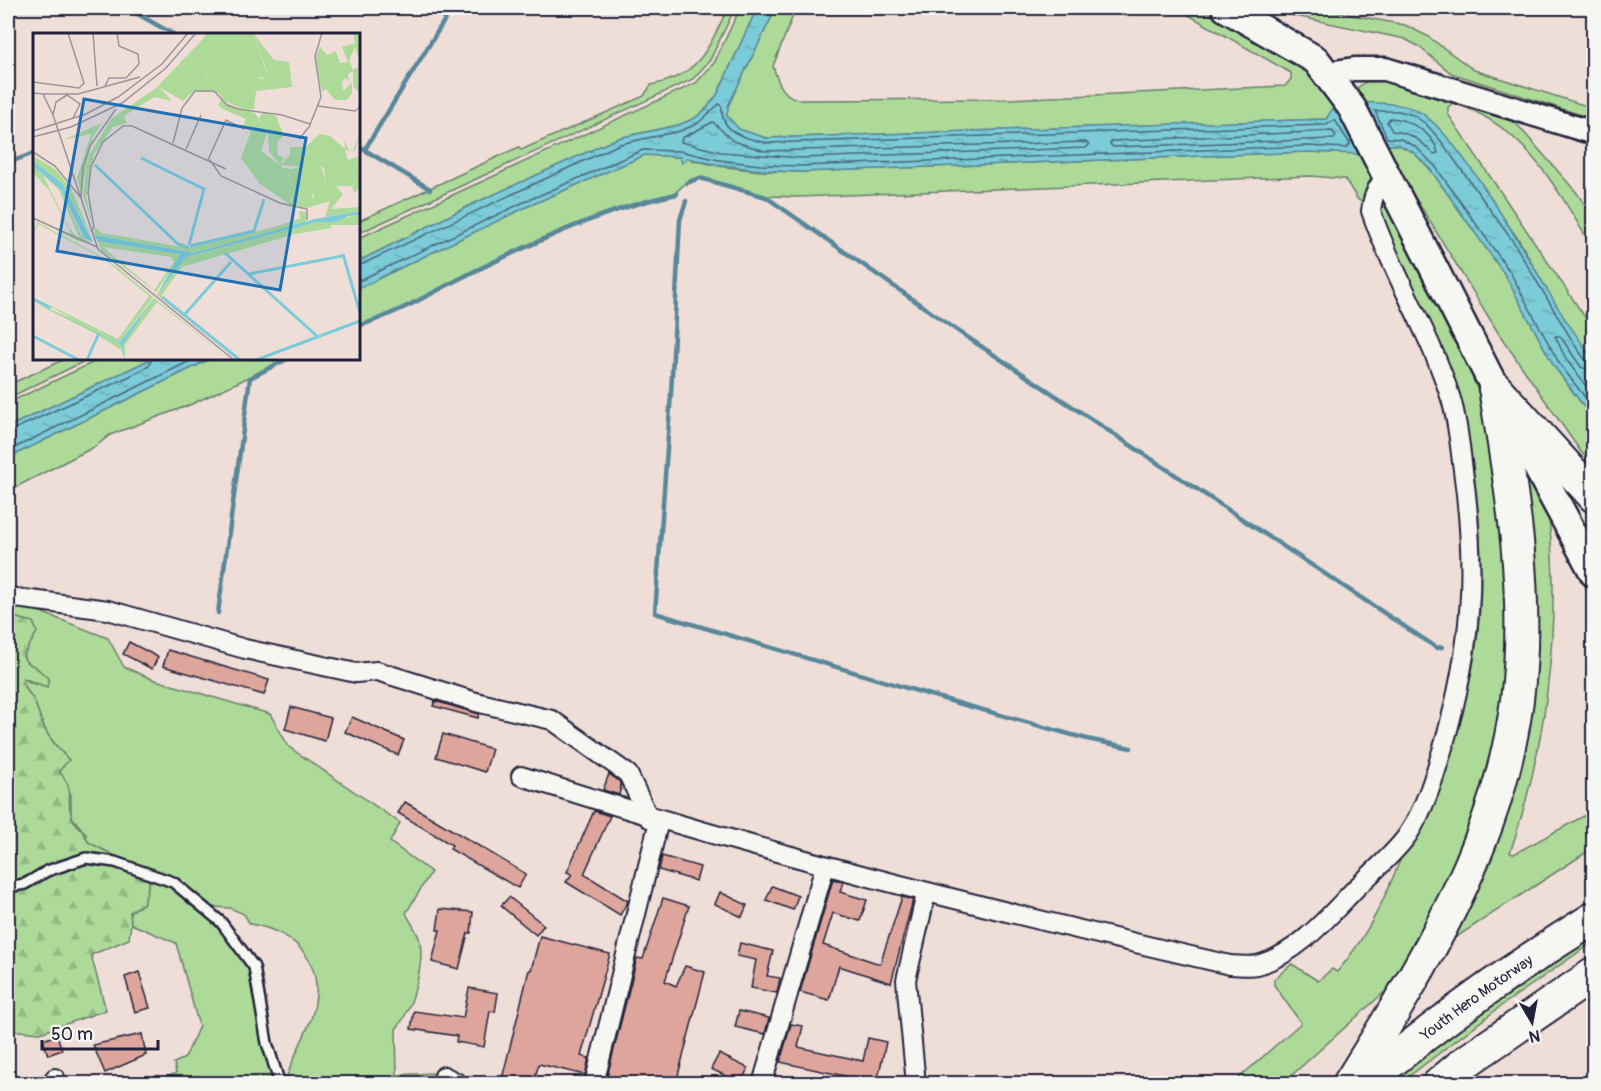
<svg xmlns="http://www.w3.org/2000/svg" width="1601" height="1091" font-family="Pangolin,sans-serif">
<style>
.grass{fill:#adda99;stroke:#687e6a;stroke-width:1.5}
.forest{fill:url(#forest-firs);stroke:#687e6a;stroke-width:1.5}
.water{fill:url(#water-ripples);stroke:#58879a;stroke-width:1.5}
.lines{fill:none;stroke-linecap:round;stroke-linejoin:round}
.shore{stroke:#46667a;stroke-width:1.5}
.stream{stroke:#58879a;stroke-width:4.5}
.building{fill:#dea59c;stroke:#22223b;stroke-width:1.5}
.service-casing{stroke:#22223b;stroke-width:14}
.minor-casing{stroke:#22223b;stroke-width:22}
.tertiary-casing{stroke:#22223b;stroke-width:27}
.primary-casing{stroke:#22223b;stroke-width:32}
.motorway-casing{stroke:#22223b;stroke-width:36}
.service{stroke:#f6f6f2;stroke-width:9}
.minor{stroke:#f6f6f2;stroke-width:18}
.tertiary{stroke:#f6f6f2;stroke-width:22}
.primary{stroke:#f6f6f2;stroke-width:27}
.motorway{stroke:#f6f6f2;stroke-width:32}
.labels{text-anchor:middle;stroke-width:4.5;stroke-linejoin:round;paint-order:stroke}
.street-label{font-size:15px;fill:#22223b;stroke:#f6f6f2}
.inset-river{fill:none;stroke:#7ccbd9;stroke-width:3}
.inset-road{fill:none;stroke:#9d9399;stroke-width:1.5}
.view{fill:#1f6fb2;fill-opacity:0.15;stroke:#1f6fb2;stroke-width:3}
.inset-edge{fill:none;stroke:#22223b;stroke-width:3}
</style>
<defs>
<pattern id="forest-firs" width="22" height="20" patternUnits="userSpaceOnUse" patternTransform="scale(1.5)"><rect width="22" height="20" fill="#adda99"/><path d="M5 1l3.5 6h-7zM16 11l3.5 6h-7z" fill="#95bb85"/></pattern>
<pattern id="water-ripples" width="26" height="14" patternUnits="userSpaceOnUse" patternTransform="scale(1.5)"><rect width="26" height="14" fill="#7ccbd9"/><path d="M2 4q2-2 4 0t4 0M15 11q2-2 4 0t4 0" fill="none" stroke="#6baebb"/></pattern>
</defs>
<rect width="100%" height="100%" fill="#efded8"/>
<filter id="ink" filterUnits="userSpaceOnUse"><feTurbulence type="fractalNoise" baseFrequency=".0167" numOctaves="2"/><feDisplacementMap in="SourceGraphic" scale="12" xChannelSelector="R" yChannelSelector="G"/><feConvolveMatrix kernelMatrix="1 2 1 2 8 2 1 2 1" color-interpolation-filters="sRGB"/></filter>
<g filter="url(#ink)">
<g class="grass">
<path d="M728,8H735L710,60L693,79L359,233V221L519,147L521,150L644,96L651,85C700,76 708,48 728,8Z"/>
<polygon points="740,8 757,8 717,95 707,108 695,118 679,125 618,138 473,204 359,261 359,238 696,83 714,63"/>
<path d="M776,8H796L773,66C778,82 782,96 800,100L1008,99L1285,86L1291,79V73L1176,8H1199L1293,59L1315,75L1335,105L1327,119L766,138L739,130L727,116L728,106Z"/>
<polygon points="1257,8 1315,8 1405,25 1427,36 1474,70 1593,108 1593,119 1451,73 1418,46 1405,39"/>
<path d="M1385,78L1515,117L1514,121L1577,193L1593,217V249C1558,190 1524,124 1453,103L1448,107V114L1593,329V361L1556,306L1519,240L1445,137L1377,104L1361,102L1357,88L1367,81Z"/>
<polygon points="1383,145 1399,145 1413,152 1430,169 1505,275 1554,366 1593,419 1593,465 1581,452 1499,334"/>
<path d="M1307,152L1362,154L1377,178L1366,203L1358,200L1345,179L1311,176L799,197L767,196L700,177L689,180L675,193C606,208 538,239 474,270C436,289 400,313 359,325V288L524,208L645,155L680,157L718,166L760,171L801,172Z"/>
<path d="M1388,201L1440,304L1471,373L1486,413L1508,533L1504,693L1488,779L1457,861L1415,946L1390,987L1283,1083L1232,1084L1301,1023L1274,985V979L1292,964L1318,981L1332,969L1337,972C1379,923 1395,871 1420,812C1433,782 1449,752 1459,721C1487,637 1485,546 1472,460C1468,437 1465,412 1457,390C1436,328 1405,270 1379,211L1382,203Z"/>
<polygon points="65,359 89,359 8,398 8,385"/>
<polygon points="100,359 151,359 8,427 8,403"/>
<polygon points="210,359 287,359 192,404 110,435 96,446 8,491 8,458"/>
<path d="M1509,440L1594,586L1593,601L1549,519C1561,630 1546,747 1510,853L1514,854L1593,811V848L1441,947L1504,799Z"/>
<path d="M15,602L108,638L124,667L152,679L270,714L289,747L400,823L390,842L431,872L406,913C410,921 416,930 419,938C426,961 412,1011 396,1029L397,1075L433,1073L448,1083H285C291,1060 303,1041 311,1019C328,967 301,933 250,924L244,914L230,908L211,907L176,878L117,857L87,842L86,834L71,816V795L59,771L68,760C47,737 45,732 35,703C31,693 24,690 22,678L36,685L37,668L26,662L23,656L36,633L33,622L17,618L8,619V603Z"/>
<polygon points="151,875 172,884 219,924 252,968 278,1083 157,1082 176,1073 174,1063 185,1058 199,1026 176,943 131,924 130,912 144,903"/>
<polygon points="1593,930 1593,942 1501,1006 1400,1083 1384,1084"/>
</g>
<g class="forest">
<path d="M17,618L33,622L37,632L23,656L26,662L37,668L49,679L47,687L23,678C23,690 31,693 35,703C45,732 47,737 69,760L59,771C78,795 64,796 72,817C76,827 85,831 88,842L117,857C106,856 94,852 83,854C56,858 34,877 8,882V619Z"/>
<polygon points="86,860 115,864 151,875 144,903 130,912 131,924 129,939 91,955 106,1010 40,1033 8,1030 8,889"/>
</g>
<g class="water">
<path d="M757,8H776L728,106L727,116L739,129L766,138L1326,119L1335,105L1362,154L1307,152L801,172C762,171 725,167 687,158L682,163L680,157L645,155L524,208L359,288V261L473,204L618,138L679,125L695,118L707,108L717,95Z"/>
<path d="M1361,102C1379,104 1399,102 1416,110C1456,128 1531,264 1557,306C1567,324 1582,341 1592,360C1597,370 1593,406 1593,419L1554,366L1505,275L1430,169L1413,152L1399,145H1383Z"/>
<polygon points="151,359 210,359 8,458 8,427"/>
</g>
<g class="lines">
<g class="shore">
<path d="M1390,118C1409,119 1434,133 1438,153L1434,154C1421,141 1410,132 1392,131L1387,122Z"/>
<polygon points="713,122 733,141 765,151 1086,142 1089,145 1086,148 801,158 721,152 681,142 682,138"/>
<polygon points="1332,131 1336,136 1334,139 1113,147 1110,144 1112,141"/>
<path d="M358,266L620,144L680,131L697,124L719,104L722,107C720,133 745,138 766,143L1326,125L1335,120L1350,144L1347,148L1307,146L801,166L760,165L719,160L680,151L643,150L522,203L358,281"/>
<polyline points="1594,364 1587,362 1576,347 1514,243 1441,141 1426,124 1413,115 1399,111 1375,111 1387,138 1401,139 1416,147 1435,166 1510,272 1559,363 1594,409"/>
<polyline points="1594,372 1581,367 1560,336 1555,336 1566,359 1594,397"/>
<polyline points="8,432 130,376 149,366 152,358"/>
<polyline points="8,451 196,358"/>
</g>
<g class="stream">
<polyline points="127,8 173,34"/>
<polyline points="358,146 430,189"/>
<polyline points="365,149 452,8"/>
<polyline points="8,163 34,153"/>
<polyline points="687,183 700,178 766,197 958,331 1437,648 1442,647"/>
<polyline points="686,201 680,220 671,394 655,613 954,702 1087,739 1131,748"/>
<path d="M358,326C400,313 436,290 475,271C538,241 607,208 677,194"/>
<polyline points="218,613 250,378 289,358"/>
</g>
</g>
<g class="building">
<polygon points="129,642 158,657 152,669 123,654"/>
<polygon points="168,650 269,680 264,695 163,666"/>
<polygon points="435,701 479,714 478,718 433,706"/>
<polygon points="291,707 331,718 325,741 285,729"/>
<polygon points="352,717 404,740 398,755 345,732"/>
<polygon points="443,734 492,749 485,772 436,757"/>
<polygon points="609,774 619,781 621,786 619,795 603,790"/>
<polygon points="405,802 526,874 518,888 450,849 452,845 398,813"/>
<polygon points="594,811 610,816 584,874 628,901 620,915 566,882 572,874 567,872"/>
<polygon points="662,856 700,867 696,881 659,870"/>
<polygon points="833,879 843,882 840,892 867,900 860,921 833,913 823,945 880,964 902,897 913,900 891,983 839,966 829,1000 800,992"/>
<polygon points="772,886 798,896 793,910 766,900"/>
<polygon points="720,892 747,905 742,917 715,904"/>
<polygon points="509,897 544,925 536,935 501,906"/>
<polygon points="663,898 689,906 665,981 676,986 685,966 705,972 676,1083 618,1083 606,1081 637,958 643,959"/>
<polygon points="440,909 473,912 471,933 468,933 459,969 432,962 440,930 437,930"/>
<polygon points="540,936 610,954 581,1056 589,1058 585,1075 539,1064 533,1083 501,1083 529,970 531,970"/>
<polygon points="740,943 773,951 767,976 780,978 777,993 751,988 756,960 737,956"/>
<polygon points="139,972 150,1008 135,1012 125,977"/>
<polygon points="469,988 498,993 495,1012 490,1011 484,1047 456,1042 457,1036 411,1029 414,1011 463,1018"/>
<polygon points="739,1011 769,1018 765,1034 735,1027"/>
<polygon points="791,1024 803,1026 798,1047 863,1061 868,1038 886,1042 877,1083 780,1062"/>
<polygon points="142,1034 146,1055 105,1073 93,1045"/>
<polygon points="57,1035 62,1050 48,1055 43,1040"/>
<polygon points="719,1054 748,1068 741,1083 711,1069"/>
</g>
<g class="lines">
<g class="service-casing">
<polyline id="service" points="8,887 25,884 47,871 86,858 115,862 173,882 221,922 254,967 267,1043 280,1084"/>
</g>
<g class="minor-casing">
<g id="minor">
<polyline points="8,597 108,610 245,649 356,673 377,671 476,702 552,720 628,774 649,818"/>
<path d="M521,776C754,851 991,910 1230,965C1239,965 1249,967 1257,965C1297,955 1329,916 1356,888C1373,872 1393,855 1407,836C1425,809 1435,775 1444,744C1472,647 1477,571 1463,470C1460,447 1458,422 1451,399C1431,334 1393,276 1371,211C1373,196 1376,187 1387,176"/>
<polyline points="444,1076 459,1084"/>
<polyline points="50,1084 55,1078"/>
<polyline points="594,1084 659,821"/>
<polyline points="762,1084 825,866"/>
<polyline points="916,1084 906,980 926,894"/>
</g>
</g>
<g class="tertiary-casing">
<polyline id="tertiary" points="1328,73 1354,69 1385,69 1594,133"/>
</g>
<g class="primary-casing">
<polyline id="primary" points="1226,8 1316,60 1352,108 1495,388 1594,573"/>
</g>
<g class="motorway-casing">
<g id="motorway">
<polyline points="1495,388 1594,496"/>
<path d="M1349,1084C1424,964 1499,843 1517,700C1530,596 1512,490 1495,388"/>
<path id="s1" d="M1364,1084C1437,1023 1513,968 1594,918"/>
<polyline points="1439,1084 1464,1063 1594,974"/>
</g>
</g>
<use href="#service" class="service"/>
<use href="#minor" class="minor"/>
<use href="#tertiary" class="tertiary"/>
<use href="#primary" class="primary"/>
<use href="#motorway" class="motorway"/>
</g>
</g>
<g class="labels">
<g class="street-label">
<text dy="5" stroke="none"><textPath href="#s1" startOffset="142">Youth Hero Motorway</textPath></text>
</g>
</g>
<g transform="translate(33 33)">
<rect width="327" height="327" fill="#efded8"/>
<path d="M220,0L241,27L256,29L259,54L223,58L221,76L213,77L194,71L185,60L161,58L150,68L126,54L139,68L121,64L91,83L94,90L80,94L61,121L53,163L60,194L50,163L55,124L78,86L123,55L166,10L145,38L165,36L172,43L178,40L232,46L234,38ZM320,0H327V31L322,14L316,27L320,37L325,34L326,59L320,53V38L315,41L316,49L313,45L309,49L310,58L319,50V60L314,67H302L293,56L289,59L282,27L287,14L294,22L303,18L307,30L315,29L309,14L322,10ZM188,67L222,80L234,99L228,118L255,138L260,161L257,168L263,170L280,165L282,154L293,148L291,135L284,130L286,127L301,131L311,151L323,144L320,139H310L304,121L282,105L287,101L297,103L312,116L311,106L315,116L320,118L327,101L322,118L312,117L315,127L327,123V155L321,160L319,153H303L310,161L298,176L327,174V178L292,184L297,168L274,175L259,173L227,151L208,125L218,98L210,94L213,86L190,76L185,72ZM230,79L243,83L251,103L244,109L245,122L251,125L247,132L236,118L235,99L225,86ZM69,90L60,104L48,161L44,145L58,101L30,107ZM0,123L22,136L38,155L58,203L30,151L0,128ZM0,133L28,157L49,203L60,212L43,207L0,185L39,203L16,157L0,140ZM10,142L26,157L47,207L36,195ZM266,178L273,179V189L161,220L61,202L62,195L69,200L155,215L242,194L267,185ZM327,182V192H297L299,195L262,201L149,234L128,263L207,327L124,262L153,224L284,189ZM4,189L75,227L120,264L86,310L44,288L88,312L91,327L88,317L66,303L54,327L65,302L0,269L42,287L0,264L85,306L116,263L71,226L5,191L0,203ZM65,208L144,219L148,223L123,259L68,217ZM70,214L138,224L141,229L121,257ZM121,265L198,327L124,269L92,312V327L90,312Z" fill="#adda99" fill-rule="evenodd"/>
<path d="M174,0H220L236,46L227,44L221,48L188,41L184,46L178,40L170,43L165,36L146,43L145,38ZM282,105L305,120L310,139H320L323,144L314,152L307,146L300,148L296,143L301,131L286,127L293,148L282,154L278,167L259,171L257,142L252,135L258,136L268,134L247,132L257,122V114H273Z" fill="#adda99"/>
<path d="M0,128L30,151L60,209L51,205L28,157L0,133ZM327,178V182L315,183L303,189H284L153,224L124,262L147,221L65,208L61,202L161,220L282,186ZM121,265L90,312L92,327L88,312L0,268L86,310Z" fill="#7ccbd9"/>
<path class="inset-river" d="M108,125L171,156L156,212M62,132L145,211L156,215M157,213L221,198L231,166M192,220L285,304M310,221L327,280M216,241L309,223M129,264L207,327M0,266L18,275M152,281L198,229M0,303L46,327M54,327L66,300M223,327L327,288"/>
<path class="inset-road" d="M60,0L64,53M0,49L46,55L51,50L35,0M72,53L76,45H93L106,31L105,21L86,13L84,0M0,60L10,61L20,82L65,216L201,327M10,61H45L107,44M285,73L322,78L327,74M20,82L23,69L34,62L47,71L40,85M0,98L53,81L85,64L129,31L155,0M0,104L38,94L89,70L133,35L163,0M266,106L276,94L288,64L282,23L289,0M140,110L149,75L162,58H181L194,72L205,76L249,82L277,91M153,116L168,82M0,119L22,133L48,165M175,127L193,87L211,96M177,127L188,143L247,170L274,176V187M48,166L50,134L57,113L83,76M0,185L64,214M58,199L61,194L55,160L58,134L70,109L90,93H99L193,136"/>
<path class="view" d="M51,66L273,105L247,257L24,218Z"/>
<rect width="327" height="327" class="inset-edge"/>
</g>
<rect width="1601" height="1091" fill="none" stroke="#f6f6f2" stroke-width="30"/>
<rect x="15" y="15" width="1571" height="1061" fill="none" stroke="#22223b" stroke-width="2" filter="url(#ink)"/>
<g transform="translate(1532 1022) rotate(170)" stroke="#f6f6f2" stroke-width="4.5" paint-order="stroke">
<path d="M0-4.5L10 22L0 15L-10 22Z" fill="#22223b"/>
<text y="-9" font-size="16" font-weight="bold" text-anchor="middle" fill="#22223b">N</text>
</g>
<path d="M42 1040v9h116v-9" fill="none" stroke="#22223b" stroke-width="3"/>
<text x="51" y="1040" font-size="18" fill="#22223b" stroke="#f6f6f2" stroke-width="4.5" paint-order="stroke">50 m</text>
</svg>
